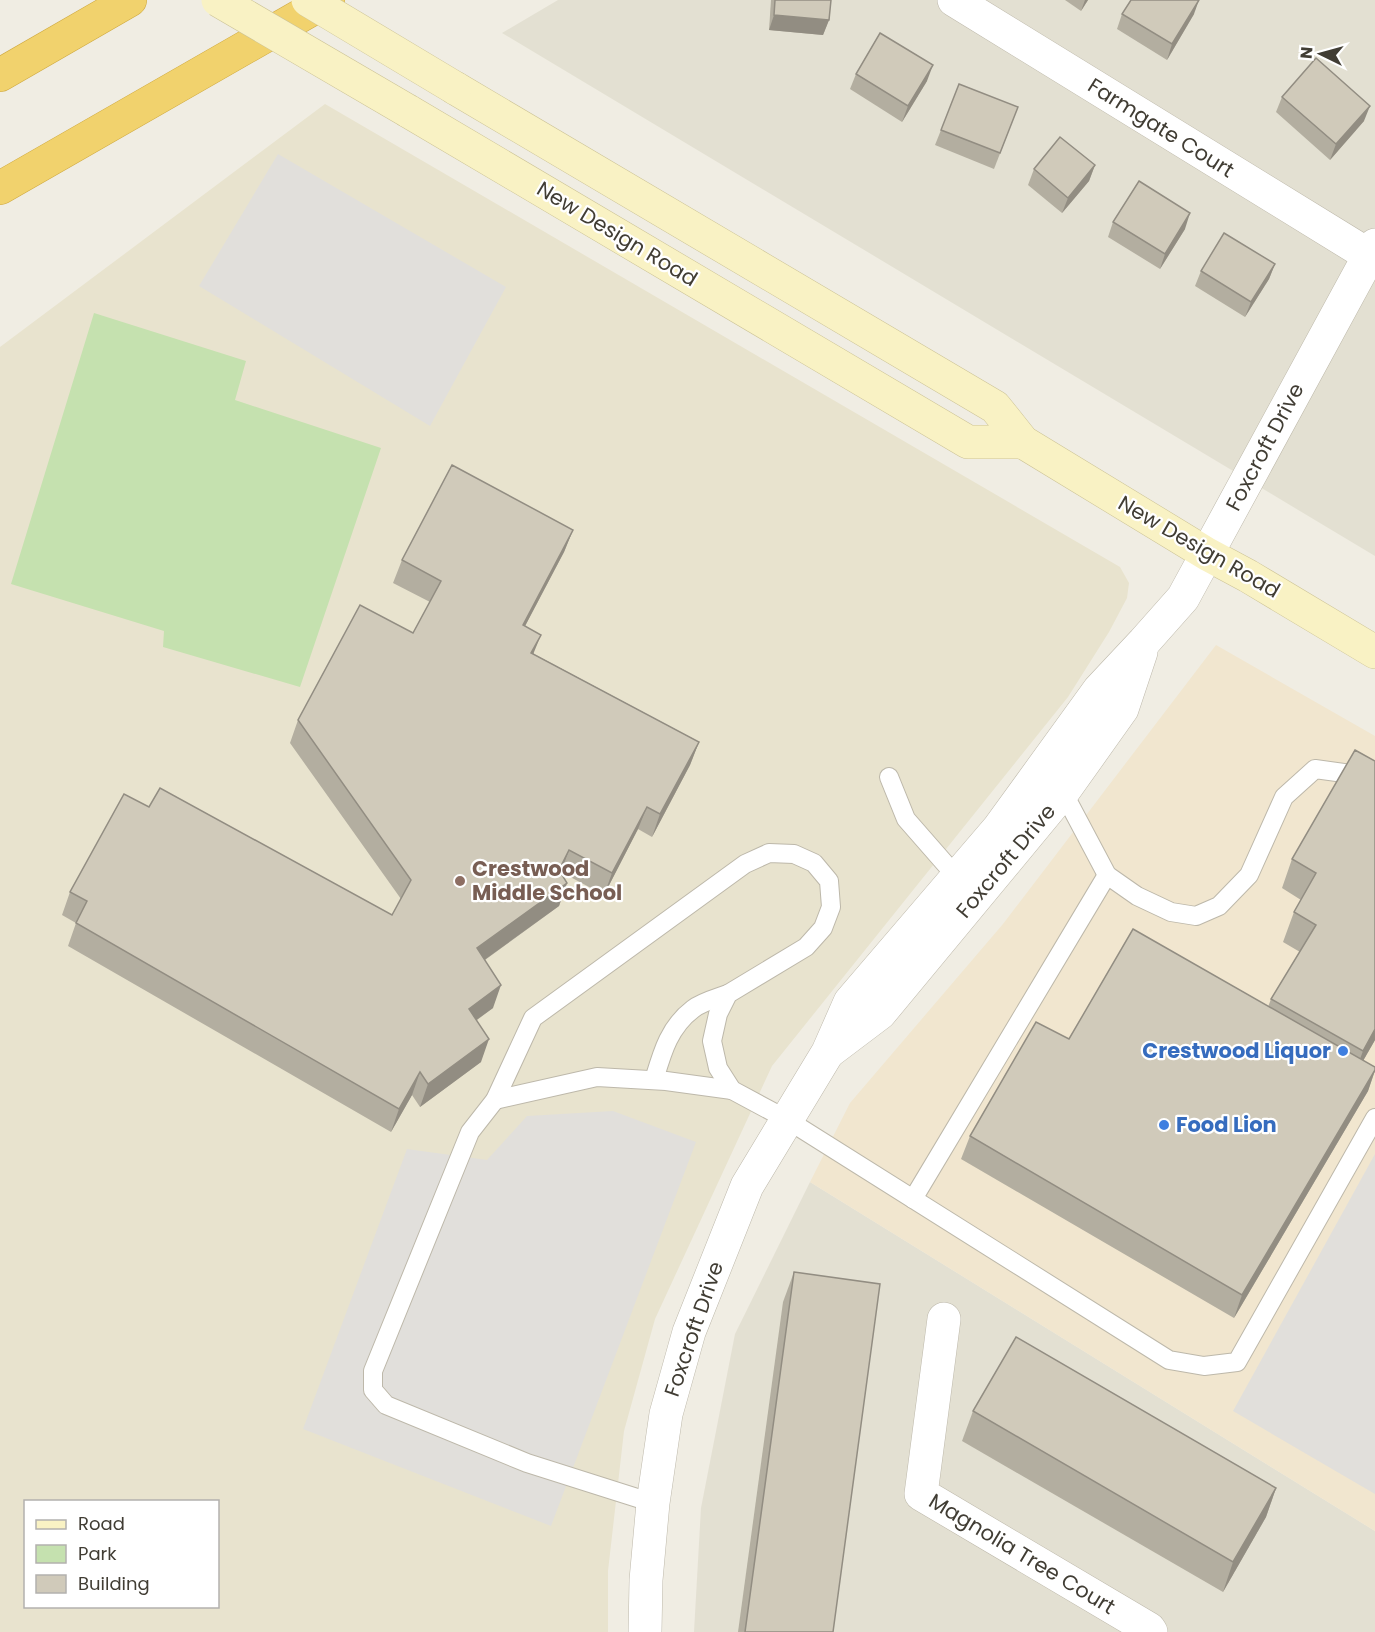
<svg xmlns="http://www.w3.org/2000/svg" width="1375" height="1632" font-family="Poppins,sans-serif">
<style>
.residential{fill:#e3e0d2}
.commercial{fill:#f1e6cf}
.education{fill:#e8e3ce;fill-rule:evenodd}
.green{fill:#c5e1af}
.parking{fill:#e1dfdb}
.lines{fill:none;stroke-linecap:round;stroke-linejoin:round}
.service-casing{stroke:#bdb8aa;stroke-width:20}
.minor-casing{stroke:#bdb8aa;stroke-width:34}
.secondary-casing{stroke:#ccc396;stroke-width:34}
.motorway-casing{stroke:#cea83f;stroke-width:34}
.service{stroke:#fff;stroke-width:18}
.minor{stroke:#fff;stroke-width:33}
.secondary{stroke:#f9f2c4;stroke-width:33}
.motorway{stroke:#f1d26d;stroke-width:33}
.secondary-bridge-casing{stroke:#ccc396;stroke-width:34;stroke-linecap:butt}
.secondary-bridge{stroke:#f9f2c4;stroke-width:33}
.wall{fill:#b3aea0}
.shaded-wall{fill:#928d82}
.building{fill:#d0caba;stroke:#928d82;stroke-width:1.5}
.education-dot{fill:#8d6e63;stroke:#fff;stroke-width:2}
.shop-dot{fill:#3f7fe0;stroke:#fff;stroke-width:2}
.labels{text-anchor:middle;stroke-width:4.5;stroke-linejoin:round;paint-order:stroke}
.street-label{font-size:21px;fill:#413d34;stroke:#fff}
.education-label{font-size:21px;font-weight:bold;fill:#785e54;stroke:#fff;text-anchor:start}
.shop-label{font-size:21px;font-weight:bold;fill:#366cbe;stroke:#fff;text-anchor:end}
</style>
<rect width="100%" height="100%" fill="#f0ede3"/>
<g class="residential">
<polygon points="558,0 1375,0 1375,556 502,33"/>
<polygon points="810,1182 1375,1531 1375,1632 694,1632 701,1508 735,1334"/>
</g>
<polygon class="commercial" points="1216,645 1375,736 1375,1531 810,1182 850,1103 1003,924"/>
<path class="education" d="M325,104L1120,567L1129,583L1127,598L1109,632L1068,697L772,1066L655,1319L624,1431L608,1571V1632H0V347ZM26,1502H218V1606H26Z"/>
<polygon class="green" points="94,313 246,361 235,400 381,448 300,687 163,647 164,631 11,584"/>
<g class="parking">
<polygon points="278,154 506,287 430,426 199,286"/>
<polygon points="613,1111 696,1142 551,1526 303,1429 407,1149 487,1160 527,1116"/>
<polygon points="1375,1154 1375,1494 1233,1411"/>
</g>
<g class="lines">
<g class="service-casing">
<g id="service">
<polyline points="889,777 906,819 948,867 954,886"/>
<polyline points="1063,792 1107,875 1137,896 1171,912 1196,916 1219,906 1249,875 1284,797 1315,769 1366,776 1375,781"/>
<path d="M654,1080C662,1053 669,1027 693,1009C702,1002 717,998 728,994"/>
<polyline points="495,1100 597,1077 666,1081 732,1090"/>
<polyline points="913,1199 1107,875"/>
<polyline points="653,1503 527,1463 386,1405 373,1390 373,1371 470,1132 495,1100 533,1018 745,864 769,853 794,854 814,863 829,881 831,907 823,928 806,947 728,994 718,1014 712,1041 718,1068 732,1090 786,1119 1169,1360 1204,1366 1237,1362 1375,1118"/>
</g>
</g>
<g class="minor-casing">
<g id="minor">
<polyline points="954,0 1375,259"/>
<polyline points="831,1050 880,1013 1063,792 1122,709 1141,652"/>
<polyline points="944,1319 921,1494 1149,1629 1151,1632"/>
<polyline points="645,1632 646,1580 653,1503 666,1414 689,1332 747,1186 828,1052 850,1002 999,828 1099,690 1144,642 1183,598 1375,245"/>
</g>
</g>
<g class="secondary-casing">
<g id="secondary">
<polyline points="455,88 995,407 1023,442 1207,554 1248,576 1375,652"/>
<polyline points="408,111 968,442 1023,442"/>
</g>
</g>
<g class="motorway-casing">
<g id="motorway">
<polyline points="0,75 130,0"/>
<polyline points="0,188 328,0"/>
</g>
</g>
<use href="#service" class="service"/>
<use href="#minor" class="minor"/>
<use href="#secondary" class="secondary"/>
<use href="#motorway" class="motorway"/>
<g class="secondary-bridge-casing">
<g id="secondary-bridge">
<polyline points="218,0 408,111"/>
<polyline points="308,0 455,88"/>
</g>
</g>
<use href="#secondary-bridge" class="secondary-bridge"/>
</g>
<g class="wall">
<polygon points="771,0 831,0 829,20 823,35 769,30"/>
<polygon points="1065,0 1088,0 1081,11"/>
<polygon points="1122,14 1194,14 1167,60 1117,29"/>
<polygon points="856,74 927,81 902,122 850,89"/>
<polygon points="1282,97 1364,121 1330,160 1276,112"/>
<polygon points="1018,107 994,169 935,145 941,130"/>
<polygon points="1095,165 1089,181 1062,213 1028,185 1034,169"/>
<polygon points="1113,222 1185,229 1160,269 1108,237"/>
<polygon points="1275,264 1269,279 1245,317 1195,286 1201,271"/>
<polygon points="573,530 564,552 525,626 534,654 699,742 690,765 652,837 638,829 604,895 561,872 567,883 559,906 485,960 493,1008 477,1020 481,1062 420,1107 412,1095 391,1132 68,946 76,923 62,915 70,892 149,807 392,915 401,899 290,743 298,720 413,633 430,602 393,583 402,560"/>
<polygon points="1375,761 1375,1040 1363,1061 1375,1067 1375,1071 1368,1091 1234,1318 961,1159 970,1136 1069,1039 1268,1007 1271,999 1300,952 1283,942 1294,912 1301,900 1282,888 1292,859"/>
<polygon points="794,1272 833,1632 738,1632 783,1302"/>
<polygon points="973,1411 1276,1488 1266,1517 1223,1592 962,1441"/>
</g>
<g class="shaded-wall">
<polygon points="1085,0 1088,0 1081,11"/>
<polygon points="1199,0 1194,14 1167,60 1172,44"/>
<polygon points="774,15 829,20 823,35 769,30"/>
<polygon points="933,65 927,81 902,122 908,106"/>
<polygon points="1370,106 1364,121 1330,160 1336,144"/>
<polygon points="1095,165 1089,181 1062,213 1068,198"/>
<polygon points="1190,213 1185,229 1160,269 1165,254"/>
<polygon points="1275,264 1269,279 1245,317 1251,302"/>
<polygon points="573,530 564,552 514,647 523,625"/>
<polygon points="541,635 532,657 531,653"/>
<polygon points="699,742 690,765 652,837 660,814"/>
<polygon points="647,807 638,829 604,895 612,873"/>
<polygon points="569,850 561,872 550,893 559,870"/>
<polygon points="567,883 559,906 469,971 477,948"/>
<polygon points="501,985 493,1008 461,1031 469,1009"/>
<polygon points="1375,1029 1375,1040 1352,1080 1363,1051"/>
<polygon points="489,1039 481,1062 420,1107 428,1084"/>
<polygon points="1375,1070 1368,1091 1234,1318 1242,1295"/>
<polygon points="420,1072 412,1095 391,1132 399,1109"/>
<polygon points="1276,1488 1266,1517 1223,1592 1233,1562"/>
</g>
<g class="building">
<polygon points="775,0 831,0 829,20 774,15"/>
<polygon points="1131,0 1199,0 1172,44 1122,14"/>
<polygon points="880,33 933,65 908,106 856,74"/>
<polygon points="1316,58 1370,106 1336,144 1282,97"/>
<polygon points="959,84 1018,107 1000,153 941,130"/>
<polygon points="1060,137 1095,165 1068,198 1034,169"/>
<polygon points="1139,181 1190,213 1165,254 1113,222"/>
<polygon points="1224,233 1275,264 1251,302 1201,271"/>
<polygon points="452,465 573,530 523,625 541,635 531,653 699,742 660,814 647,807 612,873 569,850 559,870 567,883 477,948 501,985 469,1009 489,1039 428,1084 420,1072 399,1109 76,923 87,901 70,892 124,794 149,807 160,788 392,915 411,880 298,720 360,605 413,633 441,581 402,560"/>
<polygon points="1355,750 1375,761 1375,1029 1363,1051 1271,999 1316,925 1294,912 1316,873 1292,859"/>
<polygon points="1133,929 1375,1067 1375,1070 1242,1295 970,1136 1036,1022 1069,1039"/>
<polygon points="794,1272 880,1284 833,1632 745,1632"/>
<polygon points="1016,1337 1276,1488 1233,1562 973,1411"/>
</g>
<circle class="education-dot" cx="460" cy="881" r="6"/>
<g class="shop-dot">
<circle cx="1343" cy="1051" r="6"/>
<circle cx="1164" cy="1125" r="6"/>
</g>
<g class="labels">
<g class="street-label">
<text transform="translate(1161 128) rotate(32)" y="7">Farmgate Court</text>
<text transform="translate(617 234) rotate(31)" y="7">New Design Road</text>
<text transform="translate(1265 447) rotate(-62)" y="7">Foxcroft Drive</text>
<text transform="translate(1199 547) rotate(30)" y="7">New Design Road</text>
<text transform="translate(1006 861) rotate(-50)" y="7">Foxcroft Drive</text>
<text transform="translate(694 1329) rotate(-71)" y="7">Foxcroft Drive</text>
<text transform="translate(1022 1554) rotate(31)" y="7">Magnolia Tree Court</text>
</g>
<g class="education-label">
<text x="472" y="876">Crestwood<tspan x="472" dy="24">Middle School</tspan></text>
</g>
<g class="shop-label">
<text x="1331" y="1058">Crestwood Liquor</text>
<text x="1176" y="1132" text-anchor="start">Food Lion</text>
</g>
</g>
<rect x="24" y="1500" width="195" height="108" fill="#ffffff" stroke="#b3b1ae" stroke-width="1.5"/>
<rect x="36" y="1520" width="30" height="9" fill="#f9f2c4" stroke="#b3b1ae" stroke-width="1.5"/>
<text x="78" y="1530" font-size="18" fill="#413d34">Road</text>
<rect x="36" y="1545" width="30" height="18" fill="#c5e1af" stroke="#b3b1ae" stroke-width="1.5"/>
<text x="78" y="1560" font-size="18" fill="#413d34">Park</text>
<rect x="36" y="1575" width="30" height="18" fill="#d0caba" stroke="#b3b1ae" stroke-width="1.5"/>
<text x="78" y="1590" font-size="18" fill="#413d34">Building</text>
<g transform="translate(1321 54) rotate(275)" stroke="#ffffff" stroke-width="4.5" paint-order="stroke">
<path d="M0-4.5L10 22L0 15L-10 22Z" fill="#413d34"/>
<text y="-9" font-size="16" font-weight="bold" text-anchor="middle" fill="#413d34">N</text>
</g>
</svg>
